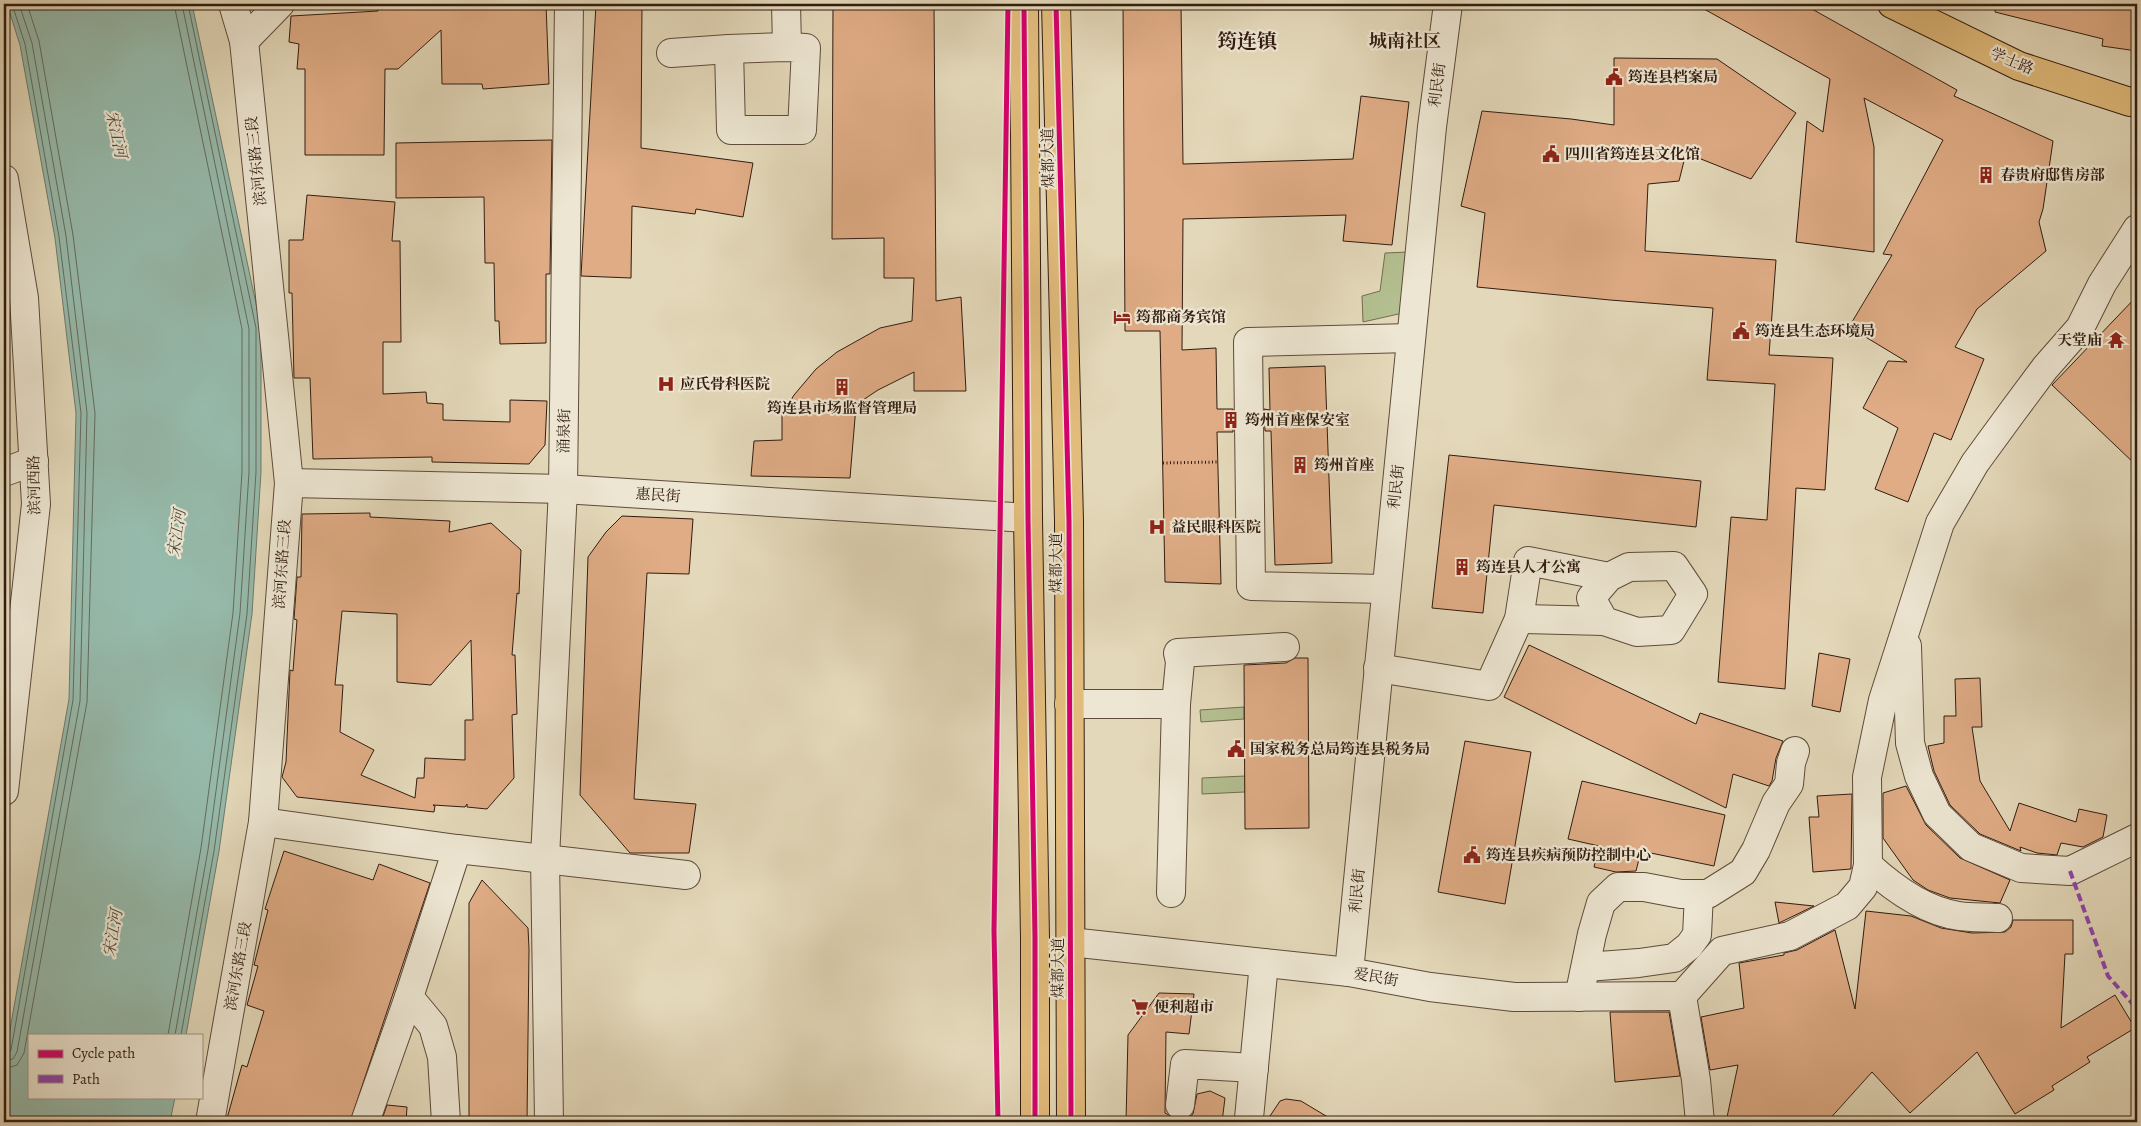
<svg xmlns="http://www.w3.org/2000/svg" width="2141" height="1126" font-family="Alegreya,'Noto Serif SC',serif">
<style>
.green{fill:#b3bf90;stroke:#726e50}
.water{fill:#96baab;stroke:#6e7b6d}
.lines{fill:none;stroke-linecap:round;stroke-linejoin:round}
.shore{stroke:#646b5e;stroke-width:1}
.building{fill:#dfac85;stroke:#321c10;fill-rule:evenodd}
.minor-casing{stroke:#5e4b3a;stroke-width:30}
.major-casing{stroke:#321c10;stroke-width:30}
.path{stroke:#321c10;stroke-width:3;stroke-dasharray:1 2.5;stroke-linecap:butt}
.minor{stroke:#ede6d2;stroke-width:28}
.major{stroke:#e2bc7c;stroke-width:28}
.quiet{stroke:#8e44ad;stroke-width:4;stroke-dasharray:8 4;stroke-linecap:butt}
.cycleway-casing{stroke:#ede6d2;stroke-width:8}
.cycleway{stroke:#d6006c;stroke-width:5}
.labels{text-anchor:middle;stroke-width:4.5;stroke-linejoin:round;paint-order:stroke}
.street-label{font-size:15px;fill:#321c10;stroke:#ede6d2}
.poi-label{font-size:15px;font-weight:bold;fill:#321c10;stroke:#ede6d2;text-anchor:start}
.water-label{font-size:16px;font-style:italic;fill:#504b3e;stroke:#ede6d2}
.quarter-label{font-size:18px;font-weight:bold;fill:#321c10;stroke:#ede6d2}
.district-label{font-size:20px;font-weight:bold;fill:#321c10;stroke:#ede6d2}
</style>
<rect width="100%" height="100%" fill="#e3d8b9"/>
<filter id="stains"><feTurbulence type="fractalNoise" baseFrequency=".004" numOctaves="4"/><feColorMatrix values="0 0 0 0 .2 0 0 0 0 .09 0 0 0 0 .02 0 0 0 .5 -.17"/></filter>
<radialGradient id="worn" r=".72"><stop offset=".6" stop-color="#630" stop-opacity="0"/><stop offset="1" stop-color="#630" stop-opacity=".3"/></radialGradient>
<g class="green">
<polygon points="1409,252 1403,313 1363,322 1362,296 1380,291 1385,253"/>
<polygon points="1244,707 1244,719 1201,722 1200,710"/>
<polygon points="1245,776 1245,792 1202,794 1202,778"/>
</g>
<polygon class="water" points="7,4 192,4 261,327 261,472 252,614 219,851 186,1035 29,1035 29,1097 175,1097 170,1122 4,1122 4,1063 69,699 76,413 55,238 20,45"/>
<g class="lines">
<g class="shore">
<polyline points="168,1035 201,848 233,613 242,472 242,329 174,4"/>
<polyline points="175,1035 208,850 240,613 249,472 249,329 182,4"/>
<polyline points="181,1035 214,851 247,614 256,472 256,328 188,4"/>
<polyline points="4,1055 8,1054 11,1050 73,700 81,413 59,237 25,44 12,4"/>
<polyline points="4,1061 13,1059 17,1052 80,701 87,413 66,236 32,43 19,4"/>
<polyline points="4,1069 17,1065 24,1053 87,702 95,413 73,235 39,41 27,4"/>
</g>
</g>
<g class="building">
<polygon points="378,4 546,4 549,84 483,89 482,84 442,84 441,30 398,69 385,69 384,155 305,155 305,69 297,69 299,44 289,42 291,16 378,11"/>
<polygon points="596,4 642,4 641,148 753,163 743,217 696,209 695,214 632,206 631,278 581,276"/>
<polygon points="833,4 934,4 936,301 961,297 966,391 914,391 914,372 878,390 863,400 856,406 850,478 751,476 754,441 782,440 782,415 794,395 816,369 837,352 880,328 912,321 914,278 884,278 884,238 832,239"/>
<polygon points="1123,4 1181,4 1183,164 1353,159 1361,96 1409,102 1392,245 1343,241 1346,215 1183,219 1182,350 1216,348 1217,409 1233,409 1233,432 1217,432 1221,584 1165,582 1160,331 1125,331"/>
<polygon points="1695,4 1803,4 1957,90 1954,96 2053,141 2043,209 2039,222 2046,251 1977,309 1955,347 1984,359 1951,440 1934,433 1908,502 1875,489 1898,428 1863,408 1888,361 1907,362 1849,327 1892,255 1883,254 1943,140 1864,98 1874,147 1874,252 1796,242 1807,121 1823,132 1830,79"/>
<polygon points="1996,4 2137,4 2137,51 2102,46 2103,39 1995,12"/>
<polygon points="1614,58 1717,59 1796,113 1751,179 1686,153 1679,181 1648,184 1645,251 1776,260 1769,355 1833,358 1825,490 1796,488 1785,689 1718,682 1731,517 1767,520 1775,384 1707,380 1713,308 1610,300 1477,287 1485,213 1461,206 1482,111 1571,119 1614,125"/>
<polygon points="552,140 550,274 546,274 546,343 500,344 499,321 495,321 494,263 485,263 484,197 396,198 396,143"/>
<polygon points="307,195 395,202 392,241 400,241 401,342 383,342 383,394 426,392 427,403 443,404 443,420 510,422 510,400 547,401 545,445 529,464 432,462 432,457 313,459 310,378 294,378 292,293 289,293 289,240 303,240"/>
<polygon points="2137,296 2137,466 2052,385"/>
<polygon points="1325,366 1332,563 1275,565 1271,431 1265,431 1264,409 1270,410 1269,368"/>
<polygon points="1449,455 1701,481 1696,527 1494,505 1483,613 1432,608"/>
<path d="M370,513V517L450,521L449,532L491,523L521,550L519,594L517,593L512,655H515L517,714L512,715L514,778L487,809L467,807V804L465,807L433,805L435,806L434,812L297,797L282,777L286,762L290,670L293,671L297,620L294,619L297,577H301L302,514ZM342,611L397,614V682L431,685L471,640L473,720H465V760L425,758L424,778H417L415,798L361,775L374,750L340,732L343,685H335Z"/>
<polygon points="622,516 693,519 689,574 647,573 634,799 696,804 689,853 630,853 580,795 588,557 606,532"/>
<polygon points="1529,645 1696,724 1700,713 1783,741 1776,758 1772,781 1769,786 1733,774 1726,808 1504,697"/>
<polygon points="1819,653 1850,659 1840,712 1812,706"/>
<polygon points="1295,658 1308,658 1309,828 1245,829 1244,665 1286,663"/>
<polygon points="1980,678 1982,727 1972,727 1980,781 2010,831 2019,803 2076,822 2079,809 2107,815 2103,837 2083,847 2061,843 2057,855 2037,853 2020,847 2021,851 1980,834 1950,805 1934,771 1928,746 1944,743 1944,716 1956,716 1955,679"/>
<polygon points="1465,741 1531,752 1505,904 1438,892"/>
<polygon points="1582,781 1725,815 1714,866 1641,851 1636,871 1616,872 1594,867 1599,846 1568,839"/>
<polygon points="1906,786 1926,825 1960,858 2010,880 2000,903 1950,898 1928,890 1913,880 1883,838 1883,793"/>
<polygon points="1852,794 1851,869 1813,872 1809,817 1819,817 1817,796"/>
<polygon points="284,851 373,880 379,864 430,883 350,1122 226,1122 242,1065 247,1067 264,1011 247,1005 258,966 254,965 268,910 265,909"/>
<polygon points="482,880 528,928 529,949 527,1122 469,1122 469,903"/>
<polygon points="1775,902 1814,906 1779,923"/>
<polygon points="1866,911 1911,916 1941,928 1972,933 2005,932 2011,927 2013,920 2073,920 2073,954 2065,954 2061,1028 2115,995 2135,1028 2087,1057 2090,1062 2052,1086 2054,1090 2015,1114 1977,1052 1910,1113 1872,1072 1827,1122 1726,1122 1738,1065 1710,1070 1701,1017 1744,1008 1739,963 1784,955 1784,953 1797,950 1835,930 1855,1009"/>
<polygon points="1159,993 1194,994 1189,1034 1166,1032 1165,1113 1178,1120 1187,1119 1193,1114 1197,1094 1210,1091 1225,1098 1222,1122 1126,1122 1128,1035"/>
<polygon points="1610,1012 1669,1012 1680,1076 1615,1082"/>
<polygon points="1286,1099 1301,1101 1336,1122 1266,1122 1280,1101"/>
<polygon points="387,1105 407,1107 406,1122 381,1122"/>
</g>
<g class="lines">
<g class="minor-casing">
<g id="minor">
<polyline points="786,4 787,47"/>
<polyline points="244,41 280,4"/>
<polygon points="787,47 806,48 802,130 731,130 729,49"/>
<polyline points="671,53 729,49"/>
<polyline points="4,179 24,298 36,504 4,791"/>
<polyline points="4,472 34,461"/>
<polyline points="289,483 563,489 1028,518"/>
<polyline points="1385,589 1251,586 1248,342 1411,338"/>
<polyline points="1519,619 1604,621"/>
<polyline points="1907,646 1910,743 1919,776 1937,814 1971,847 2021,868 2070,871 2137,838"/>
<polyline points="1378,668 1489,686 1519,619 1528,561 1609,577 1629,567 1674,566 1693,594 1671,630 1637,632 1604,621 1591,598 1609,577"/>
<polyline points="1069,704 1176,704 1171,893"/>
<polyline points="1176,704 1180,662 1178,653 1285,647"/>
<polyline points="263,822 457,849 686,875"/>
<path d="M1868,865C1893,888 1924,911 1959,916C1971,918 1985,917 1998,918"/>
<polyline points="1070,942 1349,972 1430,987 1514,997 1682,996"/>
<polyline points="1586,967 1639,963 1674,958 1689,946 1697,935 1699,894"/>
<polyline points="1349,972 1432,127 1448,4"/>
<polyline points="1682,996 1722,951 1790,936 1847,906 1863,887 1868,865 1867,777 1883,700 1940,523 1975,463 2013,411 2045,368 2080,328 2102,284 2137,229"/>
<polyline points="1682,996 1696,1080 1700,1122"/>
<polyline points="409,997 433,1026 442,1057 446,1122"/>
<polyline points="1579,997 1592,934 1601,903 1618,887 1644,887 1681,894 1708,894 1743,872 1756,850 1776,803 1789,784 1791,763 1795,751"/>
<polyline points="1180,1105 1185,1064 1254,1068"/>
<polyline points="1249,1118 1264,963"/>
<polyline points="210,1122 263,822 289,483 244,41 233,4"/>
<polyline points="365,1122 409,997 457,849"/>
<polyline points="549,1122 545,858 563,489 569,4"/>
</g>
</g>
<g class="major-casing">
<g id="major">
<polyline points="1024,4 1028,518 1035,938 1035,1122"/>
<polyline points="1056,4 1069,521 1071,1122"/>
<polyline points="1892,4 2019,66 2130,102 2137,102"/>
</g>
</g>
<polyline class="path" points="1163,463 1218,462"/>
<use href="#minor" class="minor"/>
<use href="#major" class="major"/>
<polyline class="quiet" points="2070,871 2108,976 2137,1009"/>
<g class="cycleway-casing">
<g id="cycleway">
<polyline points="1024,4 1028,518 1035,938 1035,1122"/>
<polyline points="1056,4 1069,521 1071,1122"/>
<polyline points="998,1122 994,931 1008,4"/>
</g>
</g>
<use href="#cycleway" class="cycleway"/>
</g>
<defs>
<g id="civic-bare" transform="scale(1.35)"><path d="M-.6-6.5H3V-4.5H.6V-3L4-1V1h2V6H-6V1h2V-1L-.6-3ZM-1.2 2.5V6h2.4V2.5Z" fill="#8f2418" stroke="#ede6d2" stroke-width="2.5" paint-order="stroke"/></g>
<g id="building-bare" transform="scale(1.35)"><path d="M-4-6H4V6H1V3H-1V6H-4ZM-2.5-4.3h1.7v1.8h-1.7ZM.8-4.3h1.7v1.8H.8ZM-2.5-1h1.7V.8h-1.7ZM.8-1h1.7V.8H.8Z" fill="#8f2418" stroke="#ede6d2" stroke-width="2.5" paint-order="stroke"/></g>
<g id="hotel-bare" transform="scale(1.35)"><path d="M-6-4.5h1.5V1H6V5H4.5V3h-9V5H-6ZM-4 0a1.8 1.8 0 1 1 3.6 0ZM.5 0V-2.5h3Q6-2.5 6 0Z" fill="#8f2418" stroke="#ede6d2" stroke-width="2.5" paint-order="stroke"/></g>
<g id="temple-bare" transform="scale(1.35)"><path d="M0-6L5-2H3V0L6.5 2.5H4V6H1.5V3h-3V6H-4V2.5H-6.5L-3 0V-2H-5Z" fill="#8f2418" stroke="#ede6d2" stroke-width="2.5" paint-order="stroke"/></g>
<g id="hospital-bare" transform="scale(1.35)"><path d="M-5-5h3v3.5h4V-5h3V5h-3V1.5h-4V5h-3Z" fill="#8f2418" stroke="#ede6d2" stroke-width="2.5" paint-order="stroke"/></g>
<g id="supermarket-bare" transform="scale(1.35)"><path d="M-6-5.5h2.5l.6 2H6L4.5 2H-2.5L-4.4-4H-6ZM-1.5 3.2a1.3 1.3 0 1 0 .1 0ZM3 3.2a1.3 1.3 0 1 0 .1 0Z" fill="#8f2418" stroke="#ede6d2" stroke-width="2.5" paint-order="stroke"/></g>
</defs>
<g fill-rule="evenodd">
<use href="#civic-bare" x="1614" y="77"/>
<use href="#civic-bare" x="1551" y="154"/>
<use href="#building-bare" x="1986" y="175"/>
<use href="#hotel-bare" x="1122" y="317"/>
<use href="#civic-bare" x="1741" y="331"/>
<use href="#temple-bare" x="2116" y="340"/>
<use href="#hospital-bare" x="666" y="384"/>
<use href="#building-bare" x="842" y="387"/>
<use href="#building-bare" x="1231" y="420"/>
<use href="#building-bare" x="1300" y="465"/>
<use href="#hospital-bare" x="1157" y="527"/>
<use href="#building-bare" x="1462" y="567"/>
<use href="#civic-bare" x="1236" y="749"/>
<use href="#civic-bare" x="1472" y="855"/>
<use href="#supermarket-bare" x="1140" y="1007"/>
</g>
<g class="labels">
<g class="street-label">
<text transform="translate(2012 61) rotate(23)" y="5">学士路</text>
<text transform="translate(1437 85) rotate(-83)" y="5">利民街</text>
<text transform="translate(1048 158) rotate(-91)" y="5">煤都大道</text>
<text transform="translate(256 161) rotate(-96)" y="5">滨河东路三段</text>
<text transform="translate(564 431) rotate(-89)" y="5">涌泉街</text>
<text transform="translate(34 485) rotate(-91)" y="5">滨河西路</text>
<text transform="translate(1396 487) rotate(-84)" y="5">利民街</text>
<text transform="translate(658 495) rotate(4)" y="5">惠民街</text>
<text transform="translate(1056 563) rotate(-90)" y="5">煤都大道</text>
<text transform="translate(282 564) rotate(-86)" y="5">滨河东路三段</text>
<text transform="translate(1357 891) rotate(-85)" y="5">利民街</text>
<text transform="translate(238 966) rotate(-80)" y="5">滨河东路三段</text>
<text transform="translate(1058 968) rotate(-90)" y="5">煤都大道</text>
<text transform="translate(1376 977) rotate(10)" y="5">爱民街</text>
</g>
<g class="poi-label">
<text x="1628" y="82">筠连县档案局</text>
<text x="1565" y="159">四川省筠连县文化馆</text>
<text x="2000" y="180">春贵府邸售房部</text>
<text x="1136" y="322">筠都商务宾馆</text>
<text x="1755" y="336">筠连县生态环境局</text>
<text x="2102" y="345" text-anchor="end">天堂庙</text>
<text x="680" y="389">应氏骨科医院</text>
<text x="842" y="413" text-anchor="middle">筠连县市场监督管理局</text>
<text x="1245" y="425">筠州首座保安室</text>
<text x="1314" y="470">筠州首座</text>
<text x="1171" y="532">益民眼科医院</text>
<text x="1476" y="572">筠连县人才公寓</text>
<text x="1250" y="754">国家税务总局筠连县税务局</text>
<text x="1486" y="860">筠连县疾病预防控制中心</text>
<text x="1154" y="1012">便利超市</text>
</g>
<g class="water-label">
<text transform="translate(117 134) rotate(78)" y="6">宋江河</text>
<text transform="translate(176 533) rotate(-82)" y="6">宋江河</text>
<text transform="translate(112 933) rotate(-80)" y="6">宋江河</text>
</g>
<g class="quarter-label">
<text x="1405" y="47">城南社区</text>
</g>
<g class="district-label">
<text x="1247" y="48">筠连镇</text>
</g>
</g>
<rect width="2141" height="1126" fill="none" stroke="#e3d8b9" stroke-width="20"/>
<rect x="5" y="5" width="2131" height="1116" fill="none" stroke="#321c10" stroke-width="2.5"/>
<rect x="10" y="10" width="2121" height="1106" fill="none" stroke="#321c10"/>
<rect x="28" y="1034" width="175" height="65" fill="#ede6d2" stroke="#a29584"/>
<rect x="38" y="1050" width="25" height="8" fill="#d6006c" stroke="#a29584"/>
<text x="72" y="1058" font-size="15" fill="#321c10">Cycle path</text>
<rect x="38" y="1075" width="25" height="8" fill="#8e44ad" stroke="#a29584"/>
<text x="72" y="1084" font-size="15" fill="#321c10">Path</text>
<rect width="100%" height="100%" filter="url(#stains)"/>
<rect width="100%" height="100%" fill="url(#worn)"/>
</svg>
